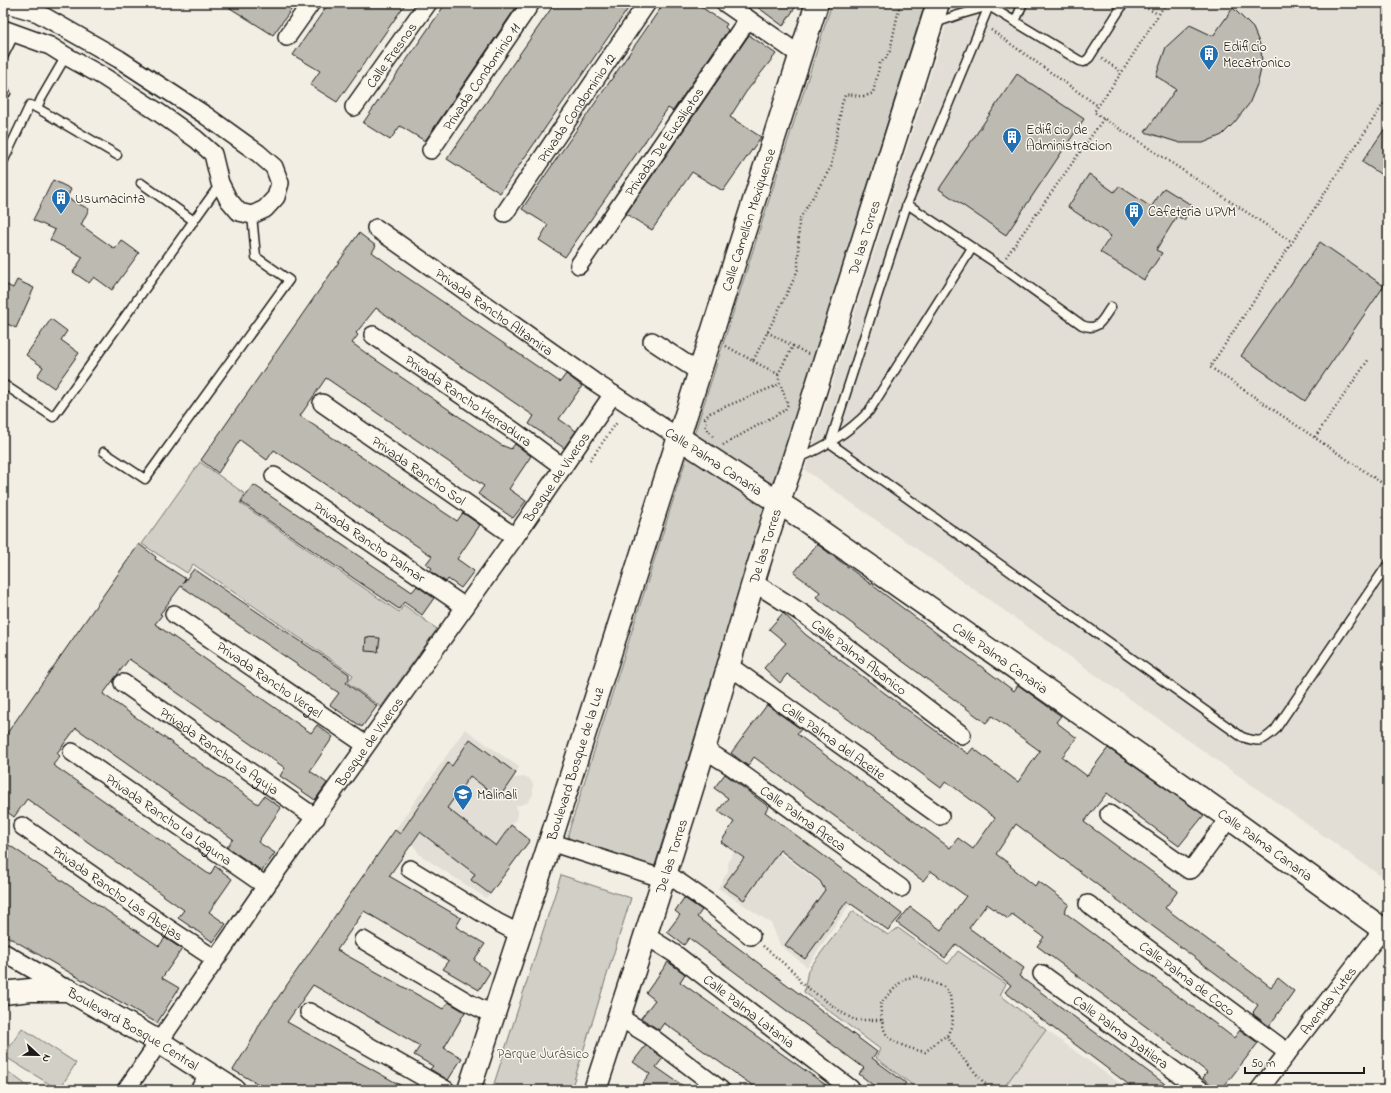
<svg xmlns="http://www.w3.org/2000/svg" width="1391" height="1093" font-family="'Indie Flower',sans-serif">
<style>
.built{fill:#e2ded5}
.green{fill:#d2cfc6;stroke:#777671}
.lines{fill:none;stroke-linecap:round;stroke-linejoin:round}
.stream{stroke:#716f6b;stroke-width:5}
.building{fill:#bdbab1;stroke:#1c1c1c}
.lane-casing{stroke:#1c1c1c;stroke-width:11}
.street-casing{stroke:#1c1c1c;stroke-width:20}
.secondary-casing{stroke:#1c1c1c;stroke-width:25}
.path{stroke:#1c1c1c;stroke-width:2.5;stroke-dasharray:1 3;stroke-linecap:butt}
.lane{stroke:#fbf7ec;stroke-width:8}
.street{stroke:#fbf7ec;stroke-width:17}
.secondary{stroke:#fbf7ec;stroke-width:22}
.labels{text-anchor:middle;stroke-width:3;stroke-linejoin:round;paint-order:stroke}
.poi-label{font-size:14px;fill:#1c1c1c;stroke:#fbf7ec;text-anchor:start}
.street-label{font-size:14px;fill:#1c1c1c;stroke:#fbf7ec}
.park-label{font-size:14px;fill:#53524f;stroke:#fbf7ec}
</style>
<rect width="100%" height="100%" fill="#f2eee4"/>
<filter id="ink" filterUnits="userSpaceOnUse"><feTurbulence type="fractalNoise" baseFrequency=".025" numOctaves="2"/><feDisplacementMap in="SourceGraphic" scale="8" xChannelSelector="R" yChannelSelector="G"/><feConvolveMatrix kernelMatrix="1 2 1 2 8 2 1 2 1" color-interpolation-filters="sRGB"/></filter>
<g filter="url(#ink)">
<g class="built">
<polygon points="953,3 1388,3 1388,881 805,470"/>
<polygon points="465,729 519,767 514,777 516,778 522,777 529,778 533,784 533,795 527,803 516,806 518,816 511,825 530,840 486,898 420,855 412,843 395,830"/>
<polygon points="749,830 849,905 807,967 780,945 771,923 718,888 728,871 728,861"/>
<polygon points="1046,1030 1129,1090 1002,1090"/>
</g>
<g class="green">
<polygon points="832,3 925,3 773,487 693,438"/>
<polygon points="688,453 767,506 654,868 569,842 568,834"/>
<polygon points="200,462 245,494 240,503 399,612 404,605 437,629 381,707 348,683 353,675 193,564 187,573 142,544"/>
<polygon points="561,875 631,898 571,1090 492,1090"/>
<polygon points="853,911 888,935 898,928 948,964 958,951 1006,984 1000,995 1046,1030 1002,1090 914,1090 911,1084 876,1058 880,1049 804,992 808,970"/>
<polygon points="22,1028 76,1063 59,1090 4,1056"/>
<polygon points="3,1068 33,1090 3,1090"/>
</g>
<g class="lines">
<polyline class="stream" points="1387,1090 1388,1088"/>
</g>
<g class="building">
<polygon points="222,3 296,3 273,35"/>
<polygon points="329,3 406,3 337,102 310,85 320,71 293,55"/>
<polygon points="446,3 519,3 425,141 400,126 390,140 363,123"/>
<polygon points="555,3 632,3 500,193 447,159"/>
<polygon points="664,3 695,3 727,24 725,27 728,30 673,111 668,108 565,257 539,240 548,225 522,209"/>
<polygon points="752,3 798,3 783,26"/>
<polygon points="1233,8 1253,28 1261,47 1262,65 1258,82 1249,104 1234,123 1222,135 1203,143 1180,143 1145,132 1176,89 1156,76 1166,47 1190,25 1213,36"/>
<polygon points="749,35 776,54 746,92 730,117 761,137 723,191 692,172 652,230 626,214"/>
<polygon points="1017,74 1084,119 1006,235 939,189"/>
<polygon points="1388,124 1388,179 1362,162"/>
<polygon points="1089,174 1114,192 1119,186 1151,207 1164,188 1193,206 1184,220 1177,216 1156,250 1162,253 1144,280 1100,252 1111,236 1068,207"/>
<polygon points="53,180 71,189 67,198 89,209 81,225 115,249 121,240 139,253 112,290 94,277 89,283 73,272 83,257 50,240 55,230 33,220"/>
<polygon points="359,233 376,246 372,252 402,274 560,382 566,374 582,386 559,419 576,431 564,448 529,424 534,416 376,308 356,333 358,335 352,343 370,356 501,445 511,449 515,444 531,456 509,489 526,501 513,518 478,494 484,486 326,378 300,416 457,521 463,513 480,525 457,559 474,571 461,588 448,579 446,582 430,571 432,568 426,564 432,556 274,450 267,460 240,440 218,473 201,460"/>
<polygon points="1320,242 1384,286 1305,401 1241,356"/>
<polygon points="17,280 34,288 16,328 3,322 3,283 13,288"/>
<polygon points="51,319 67,331 61,340 79,353 54,388 37,376 43,367 26,355"/>
<polygon points="254,485 412,592 417,586 434,598 422,615 404,602 399,609 241,502"/>
<polygon points="139,544 156,557 155,559 186,579 183,583 194,569 349,674 349,679 346,683 377,706 362,727 330,705 339,693 181,586 160,614 162,615 155,624 311,733 317,725 333,737 310,771 327,783 315,800 280,776 285,768 129,659 103,694 258,804 264,796 281,808 258,842 275,853 262,871 227,847 233,839 76,728 57,753 60,756 53,765 210,875 215,866 232,879 209,912 226,924 213,942 178,918 184,910 27,799 14,817 3,809 3,739"/>
<polygon points="817,544 1014,691 1018,685 1061,716 1056,722 1077,738 1062,757 1087,776 1108,748 1204,815 1179,846 1107,793 1084,822 1178,891 1165,908 1271,987 1278,978 1294,991 1269,1026 1253,1014 1254,1013 1253,1012 1258,1005 1016,824 996,854 1011,865 1010,866 1035,886 1038,881 1069,904 1064,912 1217,1025 1234,1038 1240,1030 1258,1043 1221,1090 1218,1090 1203,1078 1207,1072 1198,1065 1037,946 1044,937 1012,914 1008,919 987,904 969,928 1024,968 1019,976 1173,1090 1136,1090 1005,992 1011,985 956,944 945,958 897,923 910,907 941,930 966,896 931,871 923,881 754,757 748,766 731,753 767,705 801,729 797,734 950,848 958,838 973,849 995,818 946,781 941,788 787,674 780,683 764,668 786,643 769,629 783,613 806,635 951,742 968,754 973,748 1018,782 1040,751 992,716 986,723 816,597 820,592 794,573"/>
<polygon points="366,637 380,638 378,652 365,651"/>
<polygon points="470,739 516,773 499,798 470,776 447,808 496,846 511,825 530,840 490,894 471,880 475,874 420,832 389,876 461,918 456,927 485,944 474,960 490,972 479,990 443,969 449,961 364,911 337,950 443,1009 448,1002 465,1012 444,1048 462,1058 448,1080 430,1069 433,1066 414,1055 420,1046 313,985 287,1022 409,1090 269,1090 233,1070 250,1043 261,1022 395,830 400,834 448,763 452,766"/>
<polygon points="725,774 769,807 765,812 902,914 888,930 847,901 805,959 785,945 825,890 820,881 780,850 744,900 723,886 744,858 721,842 734,822 718,811 728,798 714,788"/>
<polygon points="3,841 159,946 165,938 182,949 162,978 179,988 157,1023 3,934"/>
<polygon points="684,898 702,910 697,917 877,1052 872,1058 906,1083 900,1090 879,1090 859,1074 864,1068 689,938 684,945 667,932 680,915 675,911"/>
<polygon points="668,962 685,974 680,982 833,1090 759,1090 664,1023 659,1030 641,1018 655,1000 646,993"/>
<polygon points="646,1045 663,1058 656,1067 689,1090 638,1090 650,1074 633,1062"/>
</g>
<g class="lines">
<g class="lane-casing">
<g id="lane">
<polyline points="988,3 989,6 1080,61 1084,62 1089,58 1124,3"/>
<polyline points="1015,22 1023,3"/>
<polyline points="935,23 958,15 989,6"/>
<polyline points="3,57 15,33"/>
<polyline points="3,92 6,93"/>
<polyline points="37,108 117,155"/>
<polyline points="3,162 30,105 37,108 41,99 66,56"/>
<polyline points="141,183 194,221"/>
<path d="M907,204L1000,266L1082,325C1099,332 1102,319 1111,307"/>
<polyline points="3,384 53,417 220,184"/>
<path d="M830,443L1242,737C1260,743 1262,742 1275,730L1388,564"/>
<polyline points="830,443 907,204 989,6"/>
<polyline points="104,452 145,479 289,280 256,257 252,215"/>
<path d="M796,459C824,448 848,433 869,411L972,248"/>
</g>
</g>
<g class="street-casing">
<g id="street">
<polyline points="725,3 800,55"/>
<polyline points="3,29 50,46 66,56 104,77 158,112 196,139 213,154 220,183 228,199 239,212 252,215 265,209 276,197 280,183 274,167 258,153 205,115 119,59 38,13 4,3"/>
<polyline points="287,37 311,3"/>
<path id="s1" d="M354,107L428,3"/>
<path id="s2" d="M431,150L531,3"/>
<path id="s3" d="M505,213L647,3"/>
<path id="s4" d="M376,228L593,381L678,437"/>
<path id="s5" d="M579,265L748,19"/>
<path id="s6" d="M373,335L514,431L563,467"/>
<polyline points="652,341 699,372"/>
<path id="s7" d="M322,403L515,537"/>
<path id="s8" d="M274,476L465,607"/>
<path id="s9" d="M753,582L805,615L962,735"/>
<path id="s10" d="M174,614L366,745"/>
<path id="s11" d="M728,665L940,816"/>
<path id="s12" d="M123,683L316,818"/>
<path id="s13" d="M704,749L731,766L901,888"/>
<path id="s14" d="M72,752L266,886"/>
<polyline points="1109,814 1189,870 1192,869 1229,818"/>
<path id="s15" d="M22,826L162,924L215,959"/>
<polyline points="550,842 664,879"/>
<polyline points="410,869 497,922 520,934"/>
<polyline points="666,873 712,905 751,936"/>
<path id="s16" d="M1088,904L1287,1052"/>
<path id="s17" d="M645,935L675,954L851,1089"/>
<polyline points="363,940 471,1004 494,1015"/>
<polyline points="3,952 68,990"/>
<path id="s18" d="M1042,974L1201,1090"/>
<polyline points="309,1012 446,1090"/>
<polyline points="619,1017 650,1036 721,1090"/>
<path id="s19" d="M126,1090L266,886L515,537L613,394"/>
<polyline points="199,1090 209,1075"/>
<path id="s20" d="M1259,1090L1383,929"/>
</g>
</g>
<g class="secondary-casing">
<g id="secondary">
<path id="s21" d="M678,437L793,512L1229,818L1388,933"/>
<path id="s22" d="M3,993L31,990H68L159,1042L234,1090"/>
<path id="s23" d="M469,1090L550,842L817,3"/>
<path id="s24" d="M595,1090C632,976 670,863 704,749C733,652 759,556 793,461L938,3"/>
</g>
</g>
<g class="path">
<polyline points="1137,3 1158,14"/>
<polyline points="1166,3 1122,72 1094,112 1292,242"/>
<polyline points="991,30 1098,106"/>
<polyline points="1102,59 1122,72"/>
<polyline points="1388,97 1210,367 1388,487"/>
<polyline points="1006,257 1104,118"/>
<path d="M726,346L753,361L794,279L798,269L799,220L831,167L842,104L845,95C857,93 858,100 873,93L880,63L886,58L890,51L900,3"/>
<polyline points="793,346 808,354"/>
<polyline points="753,361 778,374 793,346 767,332"/>
<polyline points="713,436 706,429 705,418 710,413 780,384"/>
<polyline points="1315,437 1369,359"/>
<polyline points="723,445 785,410 788,404 780,384 778,374"/>
<polyline points="590,460 618,421"/>
<path d="M763,946L795,973L801,983L844,1014L855,1020H882C883,1025 884,1032 887,1035C893,1044 915,1050 925,1052C932,1047 938,1039 947,1036L958,1053L987,1086V1090"/>
<polyline points="882,1020 880,1005 887,996 904,979 916,976 944,987 950,995 953,1023 947,1036"/>
</g>
<use href="#lane" class="lane"/>
<use href="#street" class="street"/>
<use href="#secondary" class="secondary"/>
</g>
</g>
<defs>
<g id="building-pin" transform="scale(1)"><path d="M0 17L-7.5 6A9.5 9.5 0 1 1 7.5 6Z" fill="#1f6fb2" stroke="#fbf7ec"/><path d="M-4-6H4V6H1V3H-1V6H-4ZM-2.5-4.3h1.7v1.8h-1.7ZM.8-4.3h1.7v1.8H.8ZM-2.5-1h1.7V.8h-1.7ZM.8-1h1.7V.8H.8Z" fill="#fff"/></g>
<g id="school-pin" transform="scale(1)"><path d="M0 17L-7.5 6A9.5 9.5 0 1 1 7.5 6Z" fill="#1f6fb2" stroke="#fbf7ec"/><path d="M0-5L7-2L0 1L-7-2ZM-4 1L0 2.5L4 1V4Q0 6-4 4Z" fill="#fff"/></g>
</defs>
<g fill-rule="evenodd">
<use href="#building-pin" x="1209" y="54"/>
<use href="#building-pin" x="1012" y="137"/>
<use href="#building-pin" x="61" y="198"/>
<use href="#building-pin" x="1134" y="211"/>
<use href="#school-pin" x="463" y="794"/>
</g>
<g class="labels">
<g class="poi-label">
<text x="1223" y="51">Edificio<tspan x="1223" dy="16">Mecatronico</tspan></text>
<text x="1026" y="134">Edificio de<tspan x="1026" dy="16">Administracion</tspan></text>
<text x="75" y="203">Usumacinta</text>
<text x="1148" y="216">Cafeteria UPVM</text>
<text x="477" y="799">Malinali</text>
</g>
<g class="street-label">
<text dy="5" stroke="none"><textPath href="#s1" startOffset="64">Calle Fresnos</textPath></text>
<text dy="5" stroke="none"><textPath href="#s2" startOffset="89">Privada Condominio 11</textPath></text>
<text dy="5" stroke="none"><textPath href="#s3" startOffset="127">Privada Condominio 12</textPath></text>
<text dy="5" stroke="none"><textPath href="#s5" startOffset="150">Privada De Eucaliptos</textPath></text>
<text dy="5" stroke="none"><textPath href="#s23" startOffset="914">Calle Camellón Mexiquense</textPath></text>
<text dy="5" stroke="none"><textPath href="#s24" startOffset="894">De las Torres</textPath></text>
<text dy="5" stroke="none"><textPath href="#s4" startOffset="145">Privada Rancho Altamira</textPath></text>
<text dy="5" stroke="none"><textPath href="#s6" startOffset="116">Privada Rancho Herradura</textPath></text>
<text transform="translate(714 461) rotate(33)" y="5">Calle Palma Canaria</text>
<text dy="5" stroke="none"><textPath href="#s7" startOffset="118">Privada Rancho Sol</textPath></text>
<text dy="5" stroke="none"><textPath href="#s19" startOffset="749">Bosque de Viveros</textPath></text>
<text dy="5" stroke="none"><textPath href="#s8" startOffset="116">Privada Rancho Palmar</textPath></text>
<text dy="5" stroke="none"><textPath href="#s24" startOffset="570">De las Torres</textPath></text>
<text dy="5" stroke="none"><textPath href="#s9" startOffset="130">Calle Palma Abanico</textPath></text>
<text dy="5" stroke="none"><textPath href="#s21" startOffset="391">Calle Palma Canaria</textPath></text>
<text dy="5" stroke="none"><textPath href="#s10" startOffset="116">Privada Rancho Vergel</textPath></text>
<text dy="5" stroke="none"><textPath href="#s11" startOffset="130">Calle Palma del Aceite</textPath></text>
<text dy="5" stroke="none"><textPath href="#s19" startOffset="425">Bosque de Viveros</textPath></text>
<text dy="5" stroke="none"><textPath href="#s12" startOffset="118">Privada Rancho La Aguja</textPath></text>
<text dy="5" stroke="none"><textPath href="#s23" startOffset="343">Boulevard Bosque de la Luz</textPath></text>
<text dy="5" stroke="none"><textPath href="#s13" startOffset="121">Calle Palma Areca</textPath></text>
<text dy="5" stroke="none"><textPath href="#s14" startOffset="118">Privada Rancho La Laguna</textPath></text>
<text dy="5" stroke="none"><textPath href="#s21" startOffset="715">Calle Palma Canaria</textPath></text>
<text dy="5" stroke="none"><textPath href="#s24" startOffset="246">De las Torres</textPath></text>
<text dy="5" stroke="none"><textPath href="#s15" startOffset="117">Privada Rancho Las Abejas</textPath></text>
<text dy="5" stroke="none"><textPath href="#s16" startOffset="124">Calle Palma de Coco</textPath></text>
<text dy="5" stroke="none"><textPath href="#s20" startOffset="113">Avenida Yutes</textPath></text>
<text dy="5" stroke="none"><textPath href="#s17" startOffset="129">Calle Palma Latania</textPath></text>
<text dy="5" stroke="none"><textPath href="#s22" startOffset="141">Boulevard Bosque Central</textPath></text>
<text dy="5" stroke="none"><textPath href="#s18" startOffset="98">Calle Palma Datilera</textPath></text>
</g>
<g class="park-label">
<text x="543" y="1058">Parque Jurásico</text>
</g>
</g>
<rect width="1391" height="1093" fill="none" stroke="#fbf7ec" stroke-width="16"/>
<rect x="8" y="8" width="1375" height="1077" fill="none" stroke="#1c1c1c" stroke-width="1.5" filter="url(#ink)"/>
<g transform="translate(38 1055) rotate(112)" stroke="#fbf7ec" stroke-width="3" paint-order="stroke">
<path d="M0-3L7 15L0 10L-7 15Z" fill="#1c1c1c"/>
<text y="-6" font-size="11" font-weight="bold" text-anchor="middle" fill="#1c1c1c">N</text>
</g>
<path d="M1245 1067v6h119v-6" fill="none" stroke="#1c1c1c" stroke-width="2"/>
<text x="1251" y="1067" font-size="12" fill="#1c1c1c" stroke="#fbf7ec" stroke-width="3" paint-order="stroke">50 m</text>
</svg>
